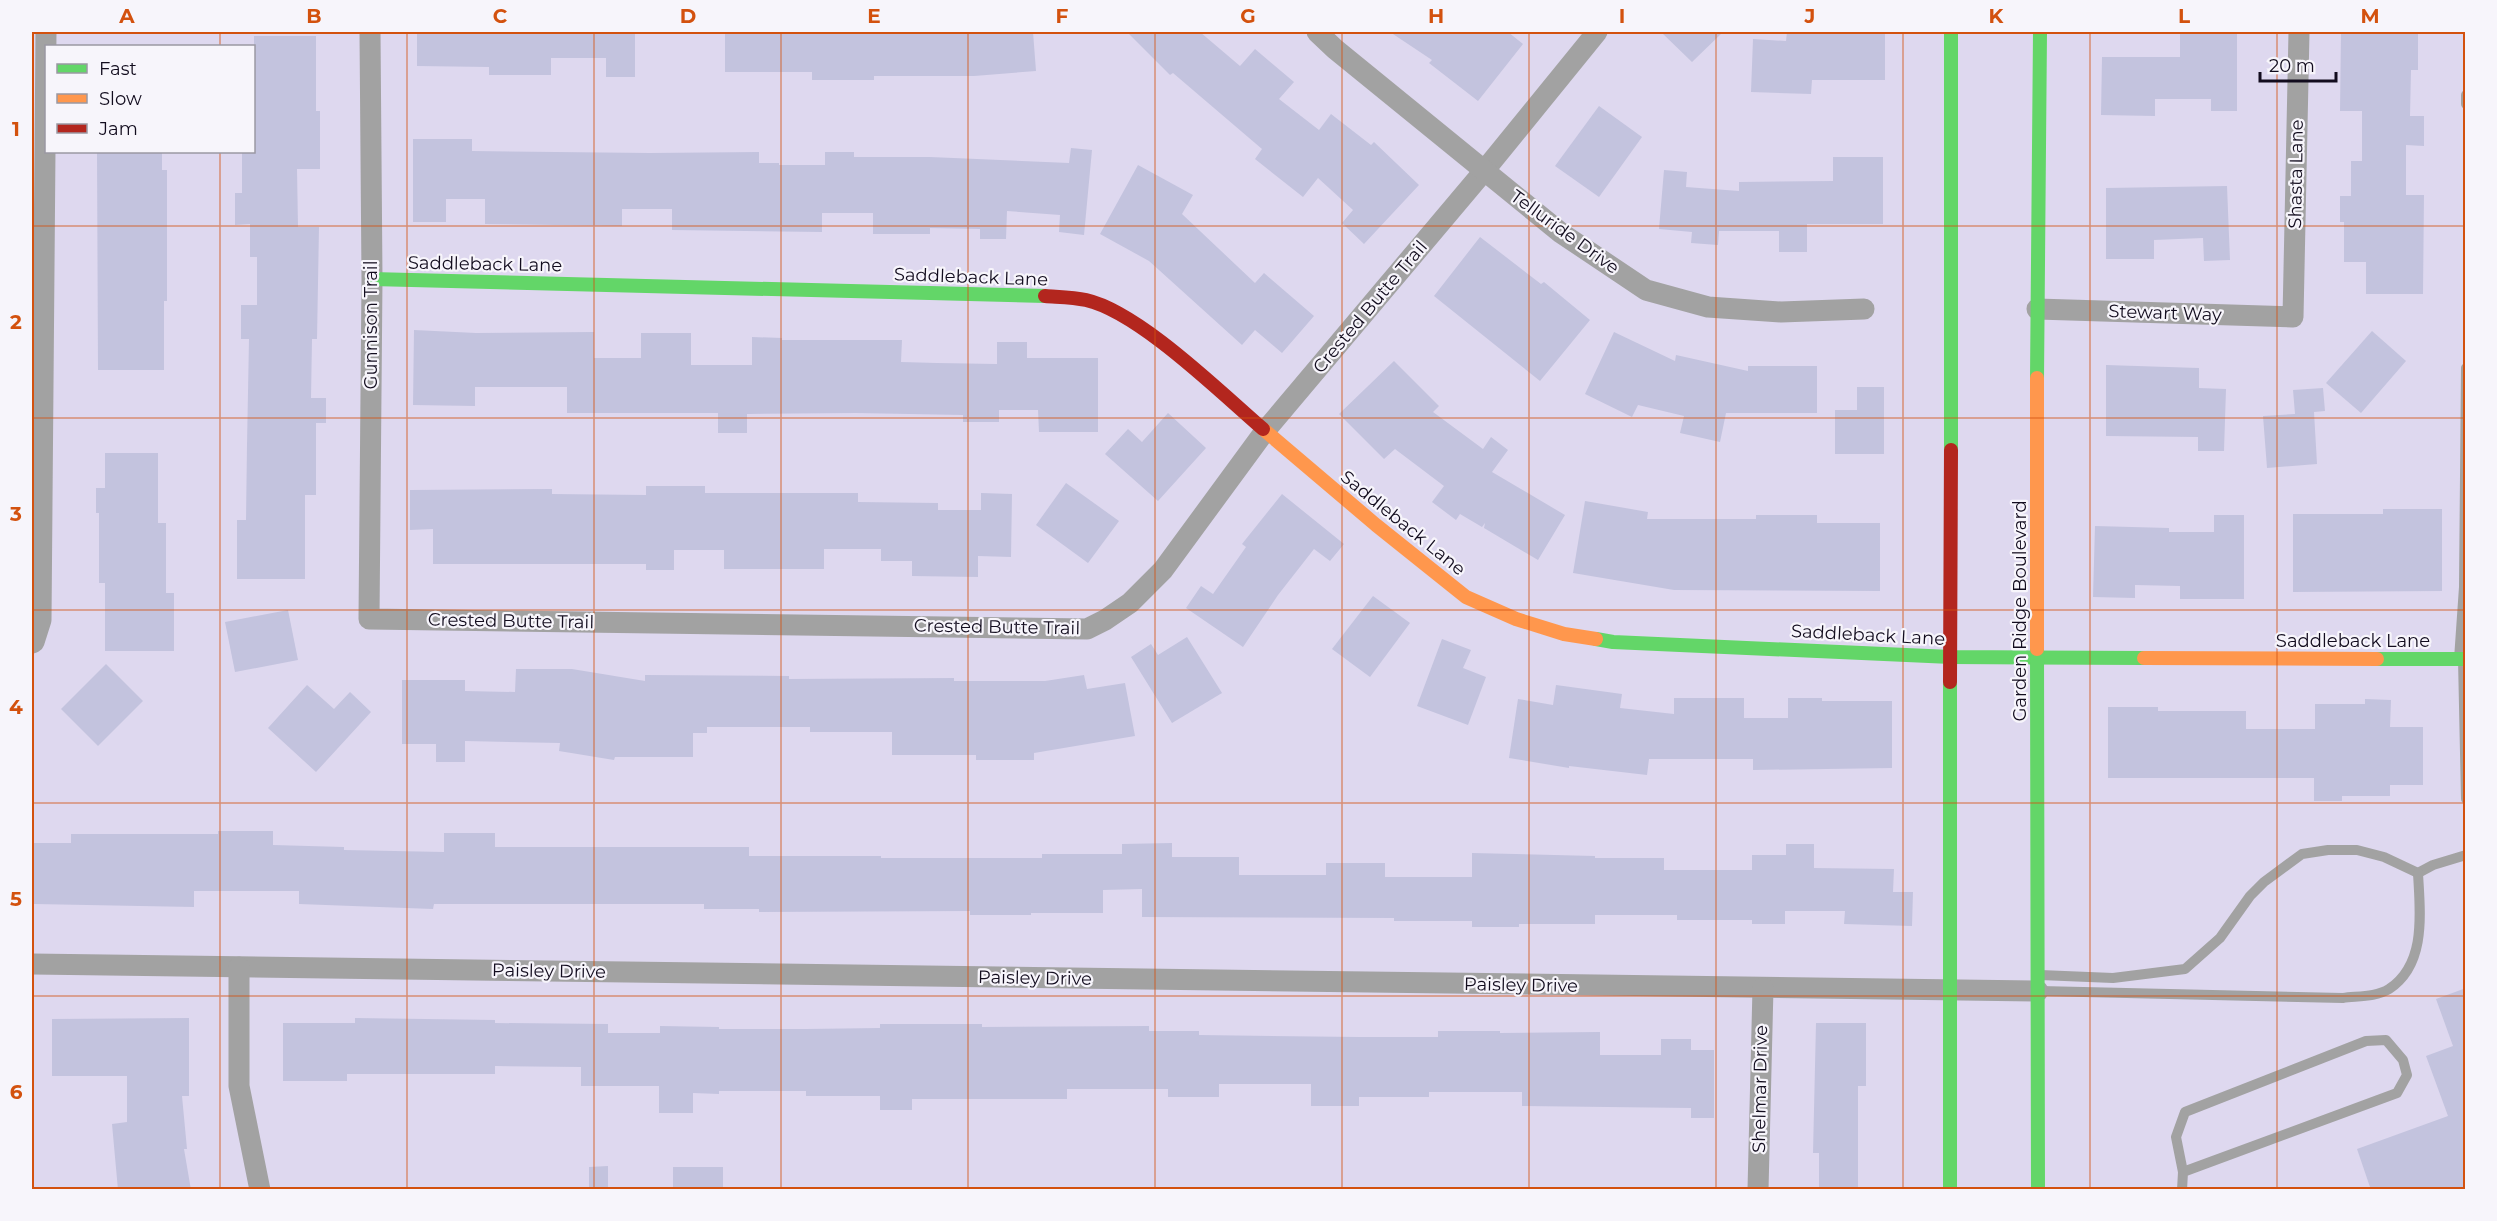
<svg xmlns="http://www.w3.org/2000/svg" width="2497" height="1221" font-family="Montserrat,sans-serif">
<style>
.building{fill:#c3c3de}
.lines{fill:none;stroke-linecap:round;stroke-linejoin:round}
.lane{stroke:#a2a2a2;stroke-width:10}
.street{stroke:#a2a2a2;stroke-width:21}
.fast{stroke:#63d668;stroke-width:14}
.slow{stroke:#ff974d;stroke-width:14}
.jam{stroke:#b3261e;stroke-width:14}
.grid{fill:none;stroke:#d3510e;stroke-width:1.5;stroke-opacity:0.55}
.labels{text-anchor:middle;stroke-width:4.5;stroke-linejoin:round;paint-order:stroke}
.street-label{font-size:18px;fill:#120c1e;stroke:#f7f5fb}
.neatline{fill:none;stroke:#d3510e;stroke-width:2}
.grid-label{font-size:20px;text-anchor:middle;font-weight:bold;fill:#d3510e}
</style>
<rect width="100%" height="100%" fill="#ded8ef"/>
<g class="building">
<polygon points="417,32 635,32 635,77 606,77 606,58 551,58 551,75 489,75 489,67 417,66"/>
<polygon points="725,32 1033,32 1036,71 974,76 874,76 874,80 812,80 812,72 725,72"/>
<polygon points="1127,32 1200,32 1240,66 1255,49 1294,82 1279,99 1319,130 1331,114 1371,145 1374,142 1419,185 1364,244 1342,223 1353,210 1318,178 1303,197 1255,159 1262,149 1173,73 1170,75"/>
<polygon points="1390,32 1508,32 1523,44 1478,101 1429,63 1432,60"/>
<polygon points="1661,32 1723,32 1692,62"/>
<polygon points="1787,32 1885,32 1885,80 1812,80 1811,94 1751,92 1753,39 1786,41"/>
<polygon points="2180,32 2237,32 2237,111 2211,111 2211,99 2155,99 2155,116 2101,115 2102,57 2180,57"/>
<polygon points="2341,32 2418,32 2418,70 2411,70 2410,116 2424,116 2424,146 2406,145 2406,195 2424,195 2423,294 2366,294 2366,262 2344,262 2344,222 2340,222 2340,196 2351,196 2351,161 2362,161 2362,111 2340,111"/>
<polygon points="254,36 316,36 316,111 320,111 320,169 297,169 298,227 319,227 317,339 312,339 311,398 326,398 326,423 316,423 316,495 305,495 305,579 237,579 237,520 246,520 247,445 249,339 241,339 241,305 257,305 257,257 250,257 250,224 235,225 235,193 242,193 242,152 254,152"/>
<polygon points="1599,106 1642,137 1599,197 1555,166"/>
<polygon points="413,139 472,139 472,151 650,153 759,152 759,163 779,163 779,165 825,165 825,152 854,152 854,157 930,157 1069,163 1071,148 1092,150 1084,235 1059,232 1060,215 1007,211 1006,239 980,239 980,229 930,228 930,234 873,234 873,213 822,213 822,232 672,230 672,209 622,209 622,226 485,224 485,199 446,199 446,222 413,222"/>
<polygon points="97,152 162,152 162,170 167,170 167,301 164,301 164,370 98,370"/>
<polygon points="1833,157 1883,157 1883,224 1807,224 1807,252 1779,252 1779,231 1719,231 1718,245 1691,243 1692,232 1659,229 1664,170 1687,172 1686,187 1739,191 1739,182 1833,181"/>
<polygon points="1138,165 1193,195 1182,214 1255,283 1264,273 1314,316 1282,353 1255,330 1242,345 1149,261 1100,234"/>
<polygon points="2227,186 2230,260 2204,261 2203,238 2154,240 2154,259 2106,259 2106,188"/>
<polygon points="1480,237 1541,284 1544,282 1590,320 1540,381 1434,296"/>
<polygon points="414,330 476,333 594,332 594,358 641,358 641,333 691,333 691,365 752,365 752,337 782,338 782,340 902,340 901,362 937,363 997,364 997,342 1027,342 1027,358 1098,358 1098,432 1039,432 1038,410 999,410 999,422 963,422 963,415 856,413 747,414 747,433 718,433 718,413 567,413 567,387 475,387 475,406 413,405"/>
<polygon points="2372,331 2406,361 2361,413 2326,383"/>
<polygon points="1614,332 1675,361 1676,355 1748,371 1748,366 1817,366 1817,413 1726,413 1720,442 1680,433 1684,416 1638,405 1632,417 1585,394"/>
<polygon points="1394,361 1439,406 1433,412 1483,449 1491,437 1508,450 1492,472 1565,515 1538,560 1484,528 1485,523 1482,527 1460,514 1456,520 1432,502 1444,486 1395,449 1384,459 1339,414"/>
<polygon points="2106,365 2199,368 2199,388 2226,389 2224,451 2198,451 2198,437 2106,436"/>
<polygon points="1857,387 1884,387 1884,454 1835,454 1835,410 1857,410"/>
<polygon points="2323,388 2325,411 2314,412 2317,464 2267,468 2263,416 2295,414 2293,390"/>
<polygon points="1168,413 1206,448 1158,501 1105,454 1128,429 1142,442"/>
<polygon points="105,453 158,453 158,523 166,523 166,593 174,593 174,651 105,651 105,583 99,583 99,513 96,513 96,488 105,488"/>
<polygon points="1066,483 1119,521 1088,563 1036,525"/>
<polygon points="646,486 705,486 705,493 858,493 858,502 938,503 938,510 981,510 981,493 1012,494 1011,557 978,556 978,577 912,576 912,561 881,561 881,549 824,549 824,569 724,569 724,550 674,550 674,570 646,570 646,564 433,564 433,529 410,530 410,490 552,489 552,494 646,495"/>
<polygon points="1282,494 1344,544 1330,561 1314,549 1278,595 1243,647 1186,608 1201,586 1213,594 1246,547 1242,544"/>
<polygon points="1585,501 1648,512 1647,519 1756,519 1756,515 1817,515 1817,523 1880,523 1880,591 1674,590 1573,573"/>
<polygon points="2383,509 2442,509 2442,591 2293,592 2293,514 2383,514"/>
<polygon points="2214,515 2244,515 2244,599 2180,599 2180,586 2135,585 2135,598 2093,597 2095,526 2169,528 2169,532 2214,532"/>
<polygon points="1373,596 1410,623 1370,677 1332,649"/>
<polygon points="288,610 298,660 235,672 225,622"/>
<polygon points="1187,637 1222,693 1172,723 1131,657 1151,644 1158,655"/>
<polygon points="1442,639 1471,650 1463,668 1486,677 1468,725 1417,706"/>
<polygon points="106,664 143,701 98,746 61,709"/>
<polygon points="516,669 572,669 645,681 645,675 789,676 789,679 954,678 954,681 1045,681 1084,675 1087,689 1125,683 1135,736 1034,753 1034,760 976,760 976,755 892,755 892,732 810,732 810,727 707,727 707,733 693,733 693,757 615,757 614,760 559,751 560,743 465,741 465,762 436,762 436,744 402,744 402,680 465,680 465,691 515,692"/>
<polygon points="307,685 334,709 350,692 371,712 316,772 268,728"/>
<polygon points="1556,685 1622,694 1620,708 1674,714 1674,698 1744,698 1744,718 1788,718 1788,698 1822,698 1822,701 1892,701 1892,768 1753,770 1753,759 1649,759 1647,775 1569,766 1569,768 1509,758 1518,699 1553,705"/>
<polygon points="2365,699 2391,700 2390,727 2423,727 2423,785 2390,785 2390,796 2342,796 2342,801 2314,801 2314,778 2108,778 2108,707 2158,707 2158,711 2246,711 2246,729 2315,729 2315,704 2365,704"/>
<polygon points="218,831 273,831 273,845 344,847 344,850 444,852 444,833 495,833 495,847 749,847 749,856 881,856 881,858 1042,858 1042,854 1122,854 1122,844 1172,843 1172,857 1239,857 1239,875 1326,875 1326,863 1385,863 1385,877 1472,877 1472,853 1595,856 1595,858 1664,858 1664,870 1752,870 1752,855 1786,855 1786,844 1814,844 1814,868 1894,869 1893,892 1913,892 1912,926 1844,924 1845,911 1785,911 1785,924 1752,924 1752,920 1677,920 1677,915 1595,915 1595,924 1519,924 1519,927 1472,927 1472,921 1394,921 1394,918 1142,917 1142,889 1103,890 1103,913 1031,913 1031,915 970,915 970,911 759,912 759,909 704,909 704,904 434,904 433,909 299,904 299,891 194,891 194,907 34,904 34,888 32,888 32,843 71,843 71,834 218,834"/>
<polygon points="2466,988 2466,1190 2371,1190 2357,1149 2448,1116 2426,1056 2453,1046 2436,999"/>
<polygon points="189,1018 189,1096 182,1096 187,1149 184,1149 191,1190 118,1190 112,1124 127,1122 127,1076 52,1076 52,1019"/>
<polygon points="355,1018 495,1020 495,1023 608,1024 608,1033 660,1033 660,1026 719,1027 719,1029 806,1029 880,1028 880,1024 982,1024 982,1027 1149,1026 1149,1031 1199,1031 1199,1035 1359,1037 1438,1037 1438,1031 1500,1031 1500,1033 1600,1032 1600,1055 1661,1055 1661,1039 1691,1039 1691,1050 1714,1050 1714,1118 1691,1118 1691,1108 1522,1106 1522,1092 1429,1092 1429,1097 1359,1097 1359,1106 1311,1106 1311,1084 1219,1084 1219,1097 1168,1097 1168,1089 1067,1089 1067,1099 912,1099 912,1110 880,1110 880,1096 806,1096 806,1091 719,1091 719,1094 693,1093 693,1113 659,1113 659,1086 581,1086 581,1067 495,1066 495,1074 347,1074 347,1081 283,1081 283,1023 355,1023"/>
<polygon points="1816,1023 1866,1023 1866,1086 1858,1086 1858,1190 1819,1190 1819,1153 1813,1153"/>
<polygon points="608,1166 608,1190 589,1190 589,1167"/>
<rect x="673" y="1167" width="50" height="23"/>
</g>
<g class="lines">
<g class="lane">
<polyline points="2466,95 2466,104"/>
<polyline points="2459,659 2464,587 2466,368"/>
<polyline points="2463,659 2466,799"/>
<polyline points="2418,873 2433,865 2466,855"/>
<polyline points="2040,975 2113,978 2185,969 2220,938 2250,896 2264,882 2302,854 2328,850 2357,850 2384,857 2418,873"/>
<path d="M2040,991L2343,998C2358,996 2376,997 2389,989C2427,964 2420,912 2418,873"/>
<polyline points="2182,1190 2183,1172 2397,1093 2407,1075 2403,1060 2386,1040 2366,1041 2185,1112 2176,1137 2183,1172"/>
</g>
<g class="street">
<polyline points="370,32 372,279 369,619 1087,629 1105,620 1130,603 1163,570 1265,431 1484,171 1597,32"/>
<polyline points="1317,32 1335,49 1561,233 1646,290 1708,307 1781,312 1864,309"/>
<polyline points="2037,309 2293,317 2299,32"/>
<polyline points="32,643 34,642 41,620 46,32"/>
<polyline points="32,964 2038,991"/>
<polyline points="239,967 239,1086 260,1190"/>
<polyline points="1758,1190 1763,988"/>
</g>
<g class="fast">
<polyline points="372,279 1045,296"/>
<polyline points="2037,378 2040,32"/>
<polyline points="1951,450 1951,32"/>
<polyline points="1596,639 1613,642 1951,657 2144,658"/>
<polyline points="2037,649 2038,1190"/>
<polyline points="2377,659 2466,659"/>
<polyline points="1950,1190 1950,682"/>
</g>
<g class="slow">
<polyline points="2037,378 2037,649"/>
<polyline points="1263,429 1376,525 1466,597 1516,619 1564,634 1596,639"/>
<polyline points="2144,658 2377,659"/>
</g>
<g class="jam">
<path d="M1045,296C1058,297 1073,297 1086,300C1139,312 1220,392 1263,429"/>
<polyline points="1950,682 1951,450"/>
</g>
</g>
<path class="grid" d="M220,32V46M407,32V1190M594,32V1190M781,32V1190M968,32V1190M1155,32V1190M1342,32V1190M1529,32V1190M1716,32V1190M1903,32V1190M2090,32V1190M2277,32V1190M220,152V1190M32,226H2466M32,418H2466M32,610H2466M32,803H2466M32,996H2466"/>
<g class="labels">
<g class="street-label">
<text transform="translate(2296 174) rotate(-89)" y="6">Shasta Lane</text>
<text transform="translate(1565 232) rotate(36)" y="6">Telluride Drive</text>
<text transform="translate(485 264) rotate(1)" y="6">Saddleback Lane</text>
<text transform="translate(971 277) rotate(2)" y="6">Saddleback Lane</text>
<text transform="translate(1370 307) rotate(-50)" y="6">Crested Butte Trail</text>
<text transform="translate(2165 313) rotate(2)" y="6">Stewart Way</text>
<text transform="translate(371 325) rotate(-90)" y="6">Gunnison Trail</text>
<text transform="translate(1403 523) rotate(39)" y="6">Saddleback Lane</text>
<text transform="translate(2020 611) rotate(-90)" y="6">Garden Ridge Boulevard</text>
<text transform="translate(511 621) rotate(1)" y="6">Crested Butte Trail</text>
<text transform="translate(997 627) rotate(1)" y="6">Crested Butte Trail</text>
<text transform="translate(1868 635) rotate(3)" y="6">Saddleback Lane</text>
<text x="2353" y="647">Saddleback Lane</text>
<text transform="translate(549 971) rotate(1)" y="6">Paisley Drive</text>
<text transform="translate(1035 978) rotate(1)" y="6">Paisley Drive</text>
<text transform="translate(1521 985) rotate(1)" y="6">Paisley Drive</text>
<text transform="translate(1760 1089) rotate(-89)" y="6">Shelmar Drive</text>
</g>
</g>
<rect width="2497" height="1221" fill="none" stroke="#f7f5fb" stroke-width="66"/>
<rect x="45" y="45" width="210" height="108" fill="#f7f5fb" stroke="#9b98a3" stroke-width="1.5"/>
<rect x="57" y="64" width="30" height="9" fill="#63d668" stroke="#9b98a3" stroke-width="1.5"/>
<text x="99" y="75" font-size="18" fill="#120c1e">Fast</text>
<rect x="57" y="94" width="30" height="9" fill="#ff974d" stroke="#9b98a3" stroke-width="1.5"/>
<text x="99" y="105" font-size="18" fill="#120c1e">Slow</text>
<rect x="57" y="124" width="30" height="9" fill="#b3261e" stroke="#9b98a3" stroke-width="1.5"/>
<text x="99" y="135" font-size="18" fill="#120c1e">Jam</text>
<path d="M2260 72v9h76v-9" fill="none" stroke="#120c1e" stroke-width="3"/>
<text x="2269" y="72" font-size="18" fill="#120c1e" stroke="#f7f5fb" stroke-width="4.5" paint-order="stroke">20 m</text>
<rect x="33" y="33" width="2431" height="1155" class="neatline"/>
<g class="grid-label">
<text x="127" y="23">A</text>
<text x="314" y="23">B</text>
<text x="500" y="23">C</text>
<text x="688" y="23">D</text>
<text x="874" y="23">E</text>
<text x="1062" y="23">F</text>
<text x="1248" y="23">G</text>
<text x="1436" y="23">H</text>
<text x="1622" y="23">I</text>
<text x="1810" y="23">J</text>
<text x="1996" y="23">K</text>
<text x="2184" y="23">L</text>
<text x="2370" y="23">M</text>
<text x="16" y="136">1</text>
<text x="16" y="329">2</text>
<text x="16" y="521">3</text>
<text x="16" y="714">4</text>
<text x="16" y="906">5</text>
<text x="16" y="1099">6</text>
</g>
</svg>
